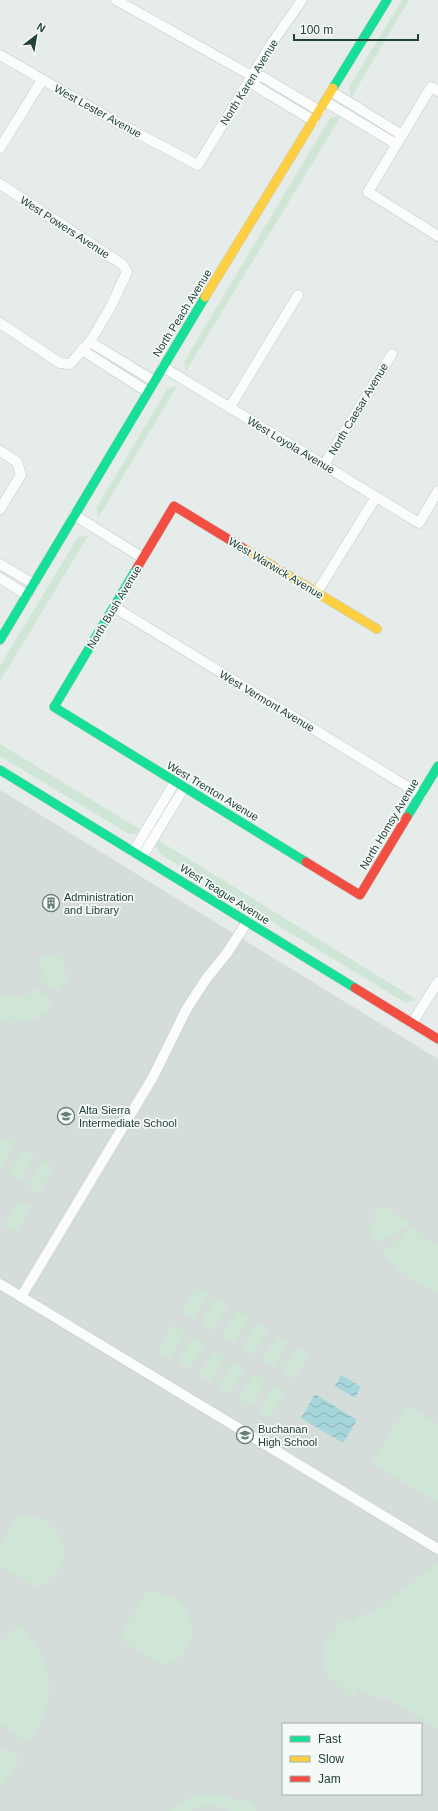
<svg xmlns="http://www.w3.org/2000/svg" width="438" height="1811" font-family="Helvetica,sans-serif">
<style>
.built{fill:#d4ddd9;fill-rule:evenodd}
.green{fill:#cfe5d5}
.water{fill:url(#water-waves)}
.lines{fill:none;stroke-linecap:round;stroke-linejoin:round}
.street-casing{stroke:#c3c9c6;stroke-width:11}
.fast-casing{stroke:#c2cac6;stroke-width:10}
.slow-casing{stroke:#c2cac6;stroke-width:10}
.jam-casing{stroke:#c2cac6;stroke-width:10}
.street{stroke:#fbfcfc;stroke-width:10}
.fast{stroke:#16e098;stroke-width:9}
.slow{stroke:#ffcf43;stroke-width:9}
.jam{stroke:#f24e42;stroke-width:9}
.labels{text-anchor:middle;stroke-width:3.5;stroke-linejoin:round;paint-order:stroke}
.street-label{font-size:11px;fill:#224137;stroke:#f5faf7}
.poi-label{font-size:11px;fill:#224137;stroke:#f5faf7;text-anchor:start}
</style>
<defs>
<pattern id="water-waves" width="16" height="10" patternUnits="userSpaceOnUse"><rect width="16" height="10" fill="#a6d6db"/><path d="M0 5q4-4 8 0t8 0" fill="none" stroke="#87afb2"/></pattern>
</defs>
<rect width="100%" height="100%" fill="#e6ece9"/>
<path class="built" d="M0,790L438,1059V1811H0ZM283,1724H421V1794H283Z"/>
<g class="green">
<polygon points="402,0 409,0 351,98 349,87"/>
<polygon points="341,116 186,371 184,362 330,118"/>
<polygon points="177,386 98,518 97,507 168,388"/>
<polygon points="88,536 0,681 0,666 78,537"/>
<polygon points="0,744 141,830 135,834 129,834 0,756"/>
<polygon points="158,840 417,1000 406,1003 160,854 156,847"/>
<polygon points="45,955 62,959 64,972 68,973 66,985 62,984 59,991 40,981 42,969 39,959"/>
<path d="M35,988L53,1001L48,1006L51,1009C35,1022 20,1025 0,1021V1002L5,995C17,999 26,997 35,988Z"/>
<polygon points="4,1137 15,1144 0,1169 0,1143"/>
<polygon points="23,1149 35,1156 20,1181 8,1174"/>
<polygon points="43,1160 54,1167 39,1193 27,1186"/>
<polygon points="19,1200 31,1207 16,1232 4,1225"/>
<polygon points="385,1207 411,1224 376,1244 368,1229 375,1224 374,1211"/>
<path d="M413,1226L427,1240L438,1247V1291C415,1284 398,1271 382,1253Z"/>
<polygon points="197,1286 209,1293 193,1319 182,1312"/>
<polygon points="216,1298 228,1305 213,1331 201,1323"/>
<polygon points="237,1311 249,1318 234,1343 222,1336"/>
<polygon points="257,1323 268,1329 253,1355 242,1348"/>
<polygon points="173,1325 185,1332 170,1358 158,1351"/>
<polygon points="278,1335 289,1342 274,1367 262,1360"/>
<polygon points="193,1337 205,1344 189,1369 178,1362"/>
<polygon points="297,1347 309,1354 294,1379 282,1372"/>
<polygon points="214,1350 226,1357 210,1382 199,1375"/>
<polygon points="233,1362 245,1369 230,1394 218,1387"/>
<polygon points="254,1374 266,1381 251,1406 239,1399"/>
<polygon points="274,1386 285,1393 270,1418 258,1411"/>
<polygon points="407,1405 438,1424 438,1503 372,1463"/>
<path d="M23,1515C71,1518 79,1573 36,1587L0,1566V1545L17,1516Z"/>
<polygon points="437,1564 438,1565 438,1729 383,1696 380,1700 360,1689 353,1699 324,1672 324,1642 345,1618 352,1622 363,1612 367,1617"/>
<path d="M151,1592C200,1595 206,1653 164,1665L124,1642L122,1632L145,1594Z"/>
<path d="M18,1625C54,1657 62,1704 27,1742L0,1723V1642Z"/>
<polygon points="0,1747 20,1757 13,1771 0,1787"/>
<polygon points="206,1793 225,1795 242,1804 241,1800 246,1799 254,1804 256,1811 231,1811 221,1807 207,1805 189,1811 170,1811 188,1798"/>
</g>
<g class="water">
<polygon points="341,1375 361,1387 355,1398 335,1386"/>
<polygon points="315,1394 357,1420 343,1443 301,1418"/>
</g>
<g class="lines">
<g class="street-casing">
<g id="street">
<polyline points="116,0 252,76 263,77 320,111"/>
<polyline points="0,55 118,123 198,165 272,43 302,0"/>
<polyline points="252,76 256,86 314,121"/>
<polyline points="438,91 431,87 368,192 438,236"/>
<polyline points="332,92 402,135"/>
<polyline points="326,102 396,144"/>
<polyline points="0,148 42,80"/>
<polyline points="0,184 122,264 127,272 110,308 91,340 70,364 60,363 0,323"/>
<polyline points="90,342 154,381"/>
<polyline points="82,350 148,392"/>
<polyline points="163,367 419,523 438,491"/>
<polyline points="230,407 298,295"/>
<polyline points="0,451 17,462 21,475 0,509"/>
<polyline points="324,465 392,354"/>
<polyline points="74,515 143,558"/>
<polyline points="0,564 34,584"/>
<polyline points="0,578 27,595"/>
<polyline points="317,592 376,497"/>
<polyline points="114,607 421,795"/>
<polyline points="133,852 175,782"/>
<polyline points="142,857 184,788"/>
<polyline points="412,1023 438,982"/>
<polyline points="0,1284 438,1549"/>
<polyline points="21,1297 153,1077 186,1010 206,979 227,953 247,922"/>
</g>
</g>
<g class="fast-casing">
<g id="fast">
<polyline points="333,88 387,0"/>
<polyline points="137,568 54,707 306,862"/>
<polyline points="0,640 205,297"/>
<polyline points="0,770 355,988"/>
<polyline points="407,817 438,766"/>
</g>
</g>
<g class="slow-casing">
<g id="slow">
<polyline points="205,297 333,88"/>
<polyline points="243,548 377,629"/>
</g>
</g>
<g class="jam-casing">
<g id="jam">
<polyline points="137,568 174,506 243,548"/>
<polyline points="306,862 360,895 407,817"/>
<polyline points="355,988 438,1039"/>
</g>
</g>
<use href="#street" class="street"/>
<use href="#fast" class="fast"/>
<use href="#slow" class="slow"/>
<use href="#jam" class="jam"/>
</g>
<defs>
<g id="building-ring" transform="scale(0.9)"><circle r="9.5" fill="#f5faf7" stroke="#677d75" stroke-width="1.5"/><path d="M-4-6H4V6H1V3H-1V6H-4ZM-2.5-4.3h1.7v1.8h-1.7ZM.8-4.3h1.7v1.8H.8ZM-2.5-1h1.7V.8h-1.7ZM.8-1h1.7V.8H.8Z" fill="#677d75"/></g>
<g id="school-ring" transform="scale(0.9)"><circle r="9.5" fill="#f5faf7" stroke="#677d75" stroke-width="1.5"/><path d="M0-5L7-2L0 1L-7-2ZM-4 1L0 2.5L4 1V4Q0 6-4 4Z" fill="#677d75"/></g>
</defs>
<g fill-rule="evenodd">
<use href="#building-ring" x="51" y="903"/>
<use href="#school-ring" x="66" y="1116"/>
<use href="#school-ring" x="245" y="1435"/>
</g>
<g class="labels">
<g class="street-label">
<text transform="translate(249 82) rotate(-58)" y="4">North Karen Avenue</text>
<text transform="translate(98 111) rotate(29)" y="4">West Lester Avenue</text>
<text transform="translate(65 227) rotate(33)" y="4">West Powers Avenue</text>
<text transform="translate(182 313) rotate(-58)" y="4">North Peach Avenue</text>
<text transform="translate(358 409) rotate(-59)" y="4">North Caesar Avenue</text>
<text transform="translate(291 445) rotate(31)" y="4">West Loyola Avenue</text>
<text transform="translate(276 568) rotate(31)" y="4">West Warwick Avenue</text>
<text transform="translate(114 607) rotate(-59)" y="4">North Bush Avenue</text>
<text transform="translate(267 701) rotate(31)" y="4">West Vermont Avenue</text>
<text transform="translate(213 791) rotate(31)" y="4">West Trenton Avenue</text>
<text transform="translate(389 824) rotate(-59)" y="4">North Homsy Avenue</text>
<text transform="translate(225 894) rotate(32)" y="4">West Teague Avenue</text>
</g>
<g class="poi-label">
<text x="64" y="901">Administration<tspan x="64" dy="13">and Library</tspan></text>
<text x="79" y="1114">Alta Sierra<tspan x="79" dy="13">Intermediate School</tspan></text>
<text x="258" y="1433">Buchanan<tspan x="258" dy="13">High School</tspan></text>
</g>
</g>
<rect x="282" y="1723" width="140" height="72" fill="#f5faf7" stroke="#a1b0aa"/>
<rect x="290" y="1736" width="20" height="6" fill="#16e098" stroke="#a1b0aa"/>
<text x="318" y="1743" font-size="12" fill="#224137">Fast</text>
<rect x="290" y="1756" width="20" height="6" fill="#ffcf43" stroke="#a1b0aa"/>
<text x="318" y="1763" font-size="12" fill="#224137">Slow</text>
<rect x="290" y="1776" width="20" height="6" fill="#f24e42" stroke="#a1b0aa"/>
<text x="318" y="1783" font-size="12" fill="#224137">Jam</text>
<g transform="translate(36 36) rotate(31)" stroke="#f5faf7" stroke-width="3" paint-order="stroke">
<path d="M0-3L7 15L0 10L-7 15Z" fill="#224137"/>
<text y="-6" font-size="11" font-weight="bold" text-anchor="middle" fill="#224137">N</text>
</g>
<path d="M294 34v6h124v-6" fill="none" stroke="#224137" stroke-width="2"/>
<text x="300" y="34" font-size="12" fill="#224137" stroke="#f5faf7" stroke-width="3" paint-order="stroke">100 m</text>
</svg>
